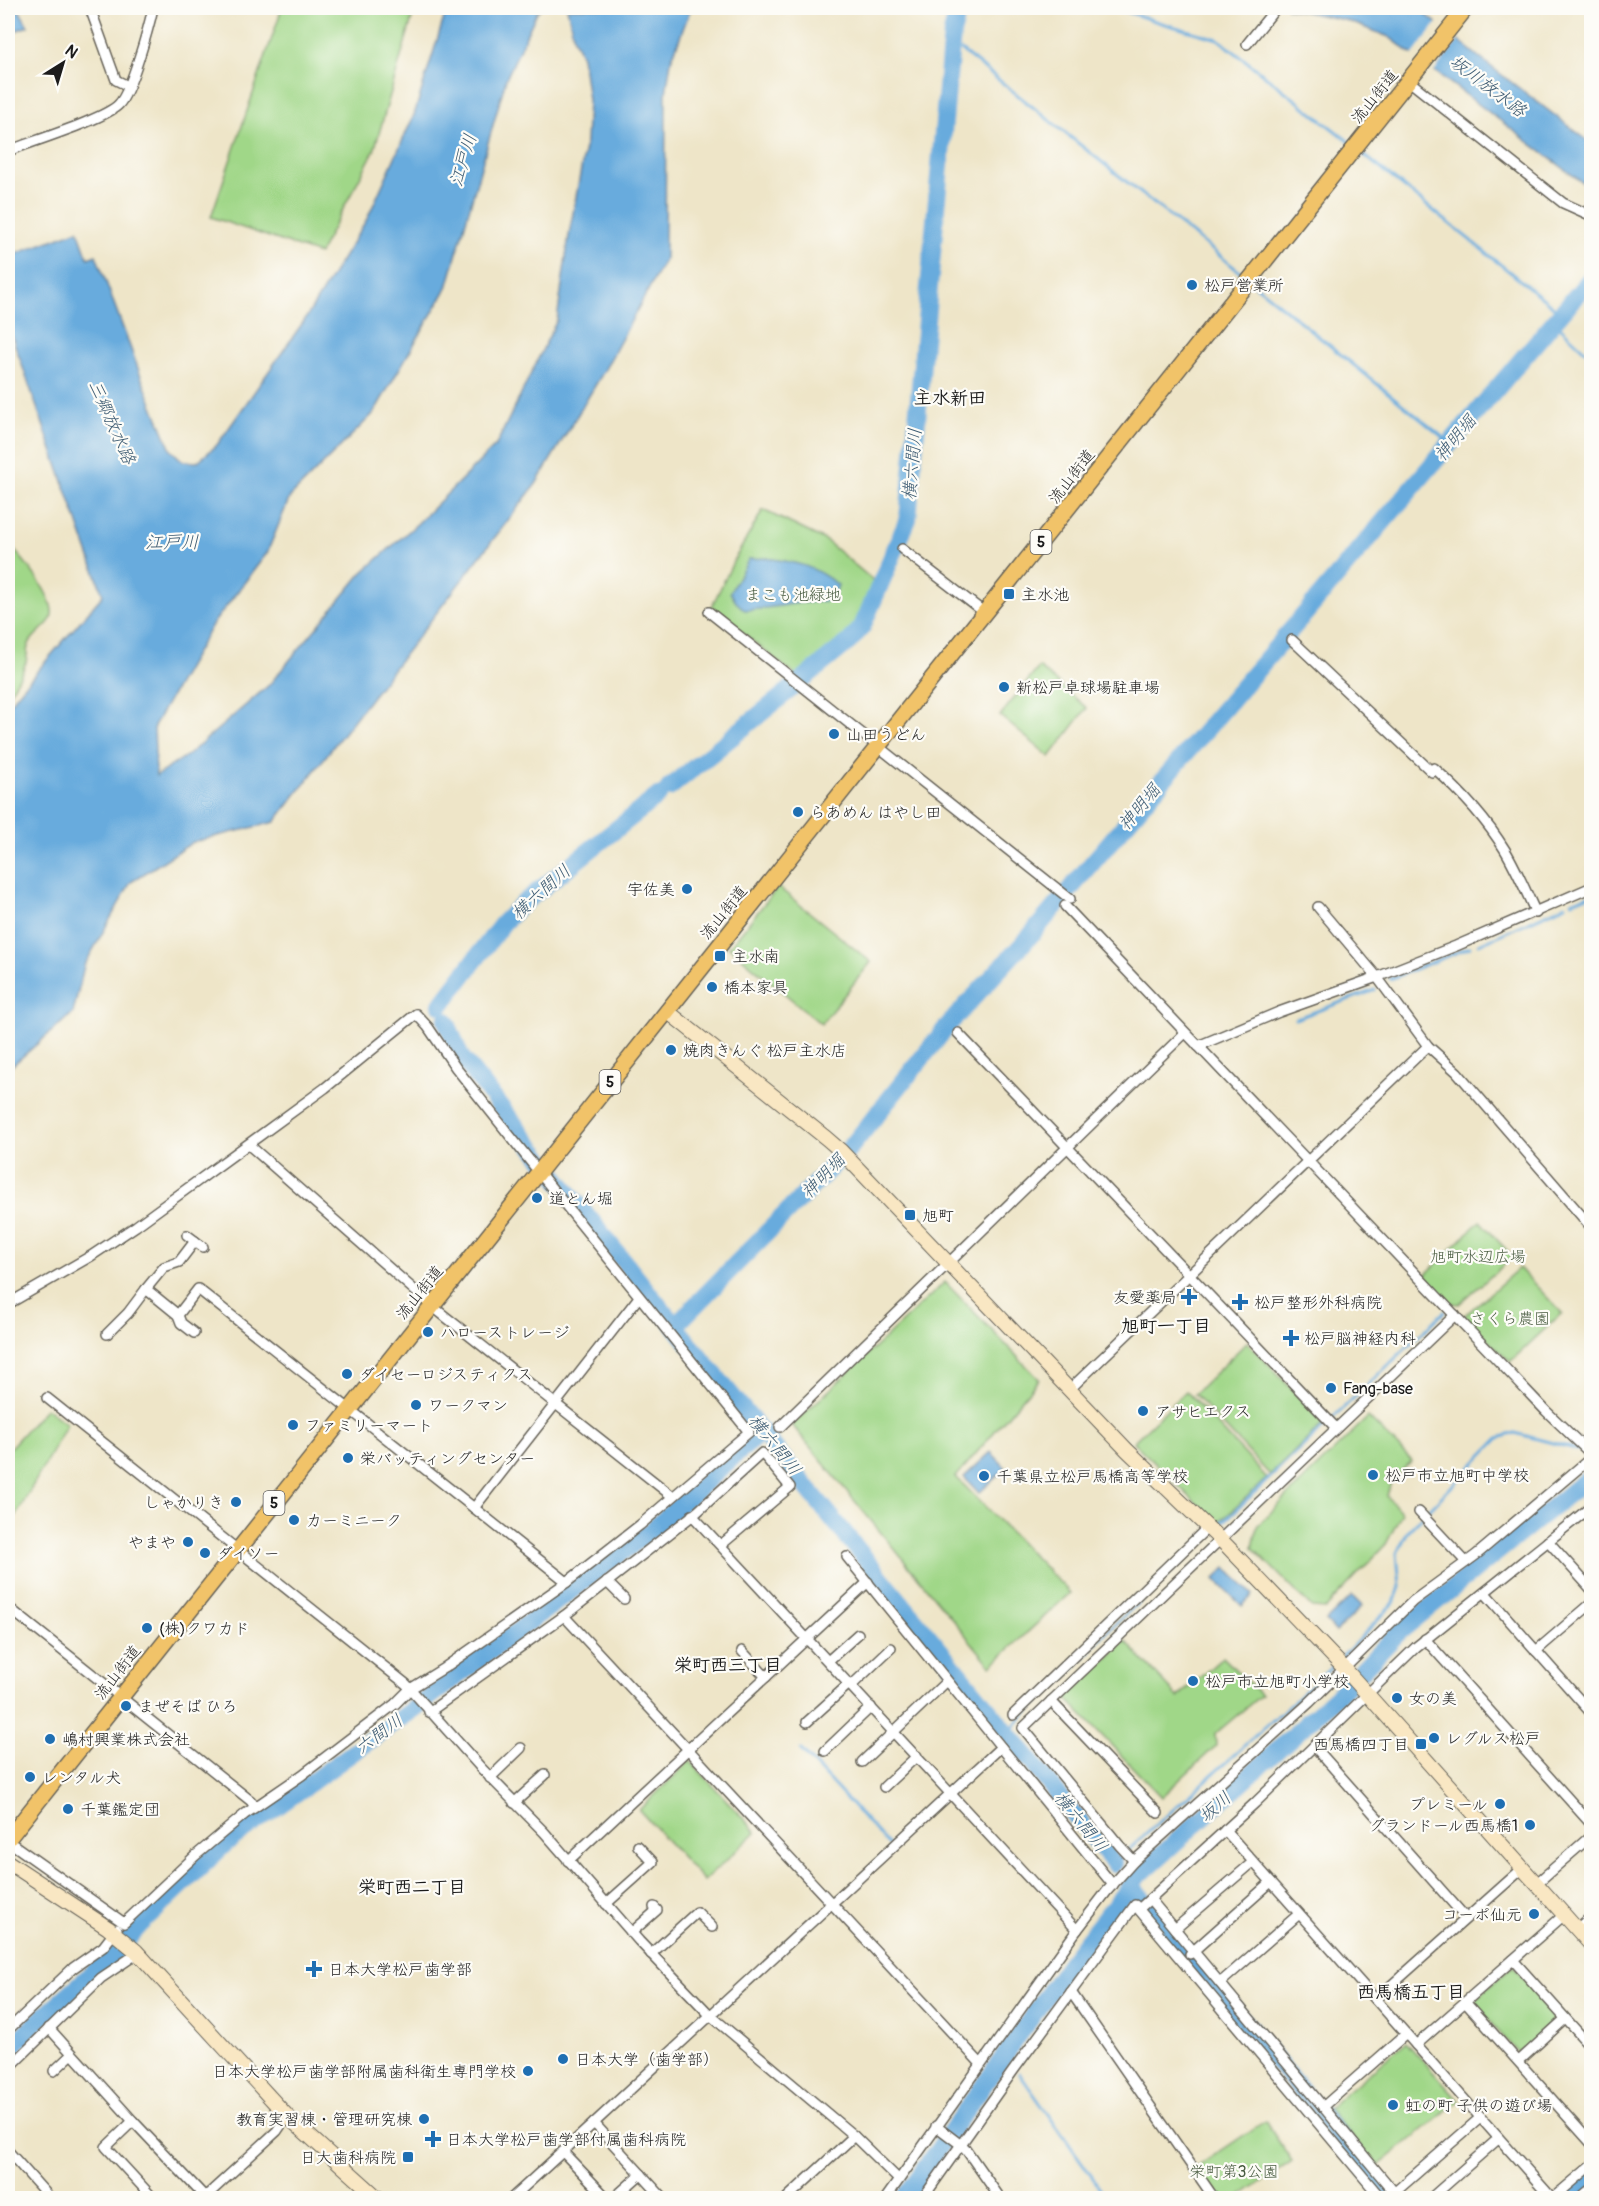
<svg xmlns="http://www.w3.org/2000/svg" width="1599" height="2206" font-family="Pangolin,'Klee One',sans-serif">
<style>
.green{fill:#a0d788;stroke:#5e7a52;stroke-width:1.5}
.water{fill:#68abdd;stroke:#42647c;stroke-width:1.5}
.pier{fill:#eee5c8}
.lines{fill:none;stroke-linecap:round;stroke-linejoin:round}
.stream{stroke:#68abdd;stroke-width:3}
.river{stroke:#68abdd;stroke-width:18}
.street-casing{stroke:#666258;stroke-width:12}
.secondary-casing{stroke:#666258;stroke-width:16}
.primary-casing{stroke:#666258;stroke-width:18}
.street{stroke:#fff;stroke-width:9}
.secondary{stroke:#f9e7c3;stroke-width:14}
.primary{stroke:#f1c369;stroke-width:15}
.poi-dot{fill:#1f6fb2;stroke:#fdfcf7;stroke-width:2}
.labels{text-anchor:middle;stroke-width:4.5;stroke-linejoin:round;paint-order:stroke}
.shield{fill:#fdfcf7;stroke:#605f5e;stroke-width:1.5}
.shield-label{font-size:15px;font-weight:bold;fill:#1c1c1c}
.street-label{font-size:16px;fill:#1c1c1c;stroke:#fdfcf7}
.poi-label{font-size:16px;fill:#1c1c1c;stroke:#fdfcf7;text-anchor:start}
.park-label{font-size:16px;fill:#4a5d42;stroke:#fdfcf7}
.water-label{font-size:18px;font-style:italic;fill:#3e5c73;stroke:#fdfcf7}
.neighbourhood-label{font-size:18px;font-weight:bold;fill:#1c1c1c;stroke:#fdfcf7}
</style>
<rect width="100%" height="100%" fill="#fdfcf7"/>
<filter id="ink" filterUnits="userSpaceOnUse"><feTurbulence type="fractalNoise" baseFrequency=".0167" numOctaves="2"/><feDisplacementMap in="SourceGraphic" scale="12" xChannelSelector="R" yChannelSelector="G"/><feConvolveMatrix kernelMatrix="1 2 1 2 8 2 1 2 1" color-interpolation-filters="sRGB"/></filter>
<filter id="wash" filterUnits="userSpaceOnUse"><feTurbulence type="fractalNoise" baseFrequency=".008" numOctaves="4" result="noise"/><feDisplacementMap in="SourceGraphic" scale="24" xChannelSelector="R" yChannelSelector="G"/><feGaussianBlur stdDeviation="1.35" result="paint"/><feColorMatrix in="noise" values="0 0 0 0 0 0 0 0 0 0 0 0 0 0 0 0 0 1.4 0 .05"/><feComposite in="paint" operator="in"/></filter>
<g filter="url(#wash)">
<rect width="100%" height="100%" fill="#eee5c8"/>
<g class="green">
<polygon points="282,8 415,8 374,151 319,254 211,217"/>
<polygon points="763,510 825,540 875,582 864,616 850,638 799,678 711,608 734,560"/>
<path d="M8,545C22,555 59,602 51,619C46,628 34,634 29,644C26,649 28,656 26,662C22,674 15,685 8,695Z"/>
<polygon points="1039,667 1087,708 1050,757 1000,716"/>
<polygon points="778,887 871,962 821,1024 729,947"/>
<polygon points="1480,1221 1513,1257 1459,1304 1450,1303 1425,1275"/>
<polygon points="1519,1268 1562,1313 1510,1362 1464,1316"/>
<polygon points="945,1282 1039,1379 956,1477 1070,1593 991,1666 792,1425"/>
<polygon points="1247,1342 1324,1423 1270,1475 1194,1394"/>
<polygon points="1186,1391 1267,1478 1218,1524 1133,1442"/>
<polygon points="46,1408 67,1424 16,1516 8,1510 8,1450"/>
<polygon points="1368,1417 1412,1461 1391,1481 1387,1496 1402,1513 1386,1544 1325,1609 1312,1608 1253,1548 1257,1526"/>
<polygon points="1125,1641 1178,1697 1223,1657 1261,1695 1215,1734 1216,1746 1161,1797 1066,1698"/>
<polygon points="690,1761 756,1832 704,1881 639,1810"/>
<polygon points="1513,1966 1558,2019 1519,2054 1472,2002"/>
<polygon points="1406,2042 1459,2101 1377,2167 1328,2108"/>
<polygon points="1265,2121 1292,2161 1238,2198 1216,2198 1194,2169"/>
</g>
<g class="water">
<polygon points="8,8 18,8 28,26 10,33 8,25"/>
<polygon points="447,8 541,8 537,12 506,79 447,288 373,414 290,497 267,553 212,625 154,726 156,776 189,754 269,685 362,573 418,523 496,445 557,320 569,235 586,142 588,100 582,57 574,39 567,8 691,8 671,61 666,93 665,259 604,371 536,484 275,822 193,842 131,882 84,966 73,1013 8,1069 8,705 103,595 8,325 8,257 78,230 88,258 96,255 142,379 171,450 183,461 197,462 217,445 304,321 367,219 414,115"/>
<polygon points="1286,8 1418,8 1485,62 1591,143 1591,189 1389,37 1345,20"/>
<path d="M766,558C798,563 813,565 838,585L833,599C820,603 812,602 799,603C781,606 764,609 745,610L736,602L730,592L749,559Z"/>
<polygon points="991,1452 1006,1468 979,1493 964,1477"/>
<polygon points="1226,1568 1253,1595 1242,1606 1215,1579"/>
<polygon points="1352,1596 1362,1606 1336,1632 1326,1621"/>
</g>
<polygon class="pier" points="1439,20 1460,38 1433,73 1411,57"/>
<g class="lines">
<g class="stream">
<polyline points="1116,8 1158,22 1218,39 1352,144"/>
<polyline points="961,50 1240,272"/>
<polyline points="1359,151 1561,313"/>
<polyline points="1255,285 1450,443"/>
<polyline points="1561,328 1592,357"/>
<polyline points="1572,902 1592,894"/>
<polyline points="1479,944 1566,905"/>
<polyline points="1390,979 1470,947"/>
<polyline points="1295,1019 1375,990"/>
<polyline points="1215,1530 1444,1312"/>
<polyline points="1341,1658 1394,1603 1400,1587 1397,1553 1408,1531 1499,1438 1515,1433 1579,1450 1592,1444"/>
<polyline points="1008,1733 1023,1716 1067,1675 1107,1632 1210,1535"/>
<polyline points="801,1750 889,1845"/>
<polyline points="1114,1863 1334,1665"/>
<polyline points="1019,2073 1107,2198"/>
</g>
<g class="river">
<polyline points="669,788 850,641 862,627 908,519 952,33 959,8"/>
<polyline points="441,1005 503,923 522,904 658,796"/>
<polyline points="446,1021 461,1057 675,1326 1114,1863"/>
<polyline points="675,1326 850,1148 950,1023 1030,936 1592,277"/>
<polyline points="1131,1885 1390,2198"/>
<polyline points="8,2051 37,2022 115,1953 140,1925 226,1843 411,1711 653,1529 762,1431"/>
<polyline points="904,2198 1071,1961 1137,1877 1337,1696 1399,1632 1592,1475"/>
<polyline points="1568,2198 1592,2177"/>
</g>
</g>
</g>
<g filter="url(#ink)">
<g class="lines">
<g class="street-casing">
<g id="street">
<polyline points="90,8 116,80 128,86"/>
<polyline points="1247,44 1276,8"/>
<polyline points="1409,81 1563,203 1592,216"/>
<path d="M8,151C30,142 106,119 119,104C131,92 149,26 153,8"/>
<polyline points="902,549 985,613"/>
<polyline points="709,612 1070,899"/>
<polyline points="1292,640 1432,772"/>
<path d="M1434,768C1461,792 1486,819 1505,850C1517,870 1526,892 1536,913"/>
<polyline points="1065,906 1546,1411 1592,1455"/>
<polyline points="1318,907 1377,977 1428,1046 1457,1072 1592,1228"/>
<polyline points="958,1033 1336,1428"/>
<polyline points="1198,1046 1279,1012 1377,977 1456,946 1592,887"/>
<polyline points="249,1145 437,1310 672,1496"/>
<polyline points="187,1235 203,1247"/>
<polyline points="146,1289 164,1267 179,1262 195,1241"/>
<polyline points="8,1304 91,1256 136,1226 325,1088 416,1014 428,1027 456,1068 546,1181 749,1432 640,1525 567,1582 444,1668 410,1689 395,1704 302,1775 245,1814 195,1856 124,1923 8,1841"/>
<polyline points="178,1315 181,1323 194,1333"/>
<polyline points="107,1334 128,1313 146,1289 178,1315 198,1289 474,1508 639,1297"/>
<polyline points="1069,1390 1428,1046"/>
<polyline points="47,1398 406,1684 482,1769 544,1832 639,1941 710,2015 854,2136 898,2179"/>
<polyline points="780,1427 1185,1033"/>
<polyline points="474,1508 567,1582"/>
<polyline points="1419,1512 1466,1562"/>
<polyline points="692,1515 1077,1930"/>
<polyline points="1548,1541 1592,1590"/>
<polyline points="847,1557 1113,1885"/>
<polyline points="607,1582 624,1599"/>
<polyline points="1485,1593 1592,1714"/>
<polyline points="8,1607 251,1801 255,1807"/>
<polyline points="564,1616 981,2064"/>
<polyline points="1425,1639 1592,1825"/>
<polyline points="742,1651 766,1677"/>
<polyline points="1536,1651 1592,1603"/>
<polyline points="828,1661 858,1634"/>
<polyline points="851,1686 891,1648"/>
<polyline points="1051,1701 1158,1813"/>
<polyline points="429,1712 564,1616 697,1512 762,1453 790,1487 721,1545"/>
<polyline points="1013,1715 1207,1528"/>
<polyline points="807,1722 849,1684"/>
<polyline points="1314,1746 1466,1918"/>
<polyline points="825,1751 871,1707"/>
<polyline points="862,1762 947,1681"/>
<polyline points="490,1778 521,1748"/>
<polyline points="884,1787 917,1756"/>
<polyline points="514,1803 545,1775"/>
<polyline points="1225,1830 1552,2198"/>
<polyline points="568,1861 868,1582"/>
<polyline points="1134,1861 1120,1846 1023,1728 1455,1315"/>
<polyline points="1537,1883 1592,1835"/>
<polyline points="1150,1899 1399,2198"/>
<polyline points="606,1904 653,1862 638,1846"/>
<polyline points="1140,1908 1255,1803 1416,1647 1592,1506"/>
<polyline points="1564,1915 1465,2002 1592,2144"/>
<polyline points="1175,1929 1253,1862"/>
<polyline points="1577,1929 1592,1916"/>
<polyline points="631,1933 657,1910 654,1907"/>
<polyline points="651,1954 697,1912 712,1927"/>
<polyline points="1190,1954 1271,1882"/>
<polyline points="1513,1960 1592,2048"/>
<polyline points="1220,1983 1299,1914"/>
<polyline points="1071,1992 1214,2198"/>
<polyline points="1376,1999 1523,1868"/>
<polyline points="49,2028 133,2121 206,2198"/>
<polyline points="8,2030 73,1968 103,1947 117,1929"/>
<polyline points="1416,2045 1465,2002"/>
<polyline points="1519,2061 1565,2019"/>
<polyline points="8,2069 101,1978 138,1953"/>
<polyline points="54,2071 72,2054"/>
<polyline points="1323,2107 1406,2034"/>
<polyline points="133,2121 106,2147 153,2198"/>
<polyline points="594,2123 1001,1747"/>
<polyline points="936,2126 965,2148 1000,2198"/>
<polyline points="8,2151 50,2198"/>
<polyline points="563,2152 607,2198"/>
<polyline points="1394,2193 1480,2118"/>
<polyline points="204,2198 277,2131 287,2116"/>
<polyline points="512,2198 594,2123 663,2198"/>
<polyline points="614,2198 641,2174"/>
<polyline points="787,2198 854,2136"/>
<polyline points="886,2198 1077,1930 1107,1891 1134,1861 1309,1703 1413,1601 1476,1555 1592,1457"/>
<polyline points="923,2198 1013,2071 1135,1905 1381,2198"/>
<polyline points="1431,2198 1498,2139"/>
<polyline points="1553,2198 1592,2165"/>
<polyline points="1580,2198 1592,2188"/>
</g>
</g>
<g class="secondary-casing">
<g id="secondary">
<polyline points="667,1011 826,1138 841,1151 1127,1450 1227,1546 1344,1668 1592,1946"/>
<polyline points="8,1862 108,1928 136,1951 287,2116 378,2198"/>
</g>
</g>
<g class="primary-casing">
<polyline id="primary" points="8,1839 1466,8"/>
</g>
<use href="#street" class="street"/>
<use href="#secondary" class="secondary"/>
<use href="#primary" class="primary"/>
</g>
</g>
<g class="poi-dot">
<circle cx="1192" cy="285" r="6"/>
<rect x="1003" y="588" width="12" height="12" rx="3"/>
<circle cx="1004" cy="687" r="6"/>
<circle cx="834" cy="734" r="6"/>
<circle cx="798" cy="812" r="6"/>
<circle cx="687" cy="889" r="6"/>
<rect x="714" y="950" width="12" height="12" rx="3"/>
<circle cx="712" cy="987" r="6"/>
<circle cx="671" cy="1050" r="6"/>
<circle cx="537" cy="1198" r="6"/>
<rect x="904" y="1209" width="12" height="12" rx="3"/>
<path d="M1186 1288h6v6h6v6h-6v6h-6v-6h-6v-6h6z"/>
<path d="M1237 1293h6v6h6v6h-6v6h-6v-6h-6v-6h6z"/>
<circle cx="428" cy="1332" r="6"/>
<path d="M1288 1329h6v6h6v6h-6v6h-6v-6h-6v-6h6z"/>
<circle cx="347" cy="1374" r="6"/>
<circle cx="1331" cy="1388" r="6"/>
<circle cx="416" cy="1405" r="6"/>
<circle cx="1143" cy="1411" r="6"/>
<circle cx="293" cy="1425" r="6"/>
<circle cx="348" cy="1458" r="6"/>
<circle cx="1373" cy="1475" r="6"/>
<circle cx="984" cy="1476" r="6"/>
<circle cx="236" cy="1502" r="6"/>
<circle cx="294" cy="1520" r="6"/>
<circle cx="188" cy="1542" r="6"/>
<circle cx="205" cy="1553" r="6"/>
<circle cx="147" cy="1628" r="6"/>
<circle cx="1193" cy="1681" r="6"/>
<circle cx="1397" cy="1698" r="6"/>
<circle cx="126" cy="1706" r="6"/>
<circle cx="1434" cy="1738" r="6"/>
<circle cx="50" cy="1739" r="6"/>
<rect x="1415" y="1738" width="12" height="12" rx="3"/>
<circle cx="30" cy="1777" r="6"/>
<circle cx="1500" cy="1804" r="6"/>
<circle cx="68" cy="1809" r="6"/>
<circle cx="1530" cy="1825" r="6"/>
<circle cx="1534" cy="1914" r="6"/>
<path d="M311 1960h6v6h6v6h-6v6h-6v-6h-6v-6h6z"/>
<circle cx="563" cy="2059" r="6"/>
<circle cx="528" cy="2071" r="6"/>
<circle cx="1393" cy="2105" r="6"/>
<circle cx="424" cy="2119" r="6"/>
<path d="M430 2130h6v6h6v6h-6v6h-6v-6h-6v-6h6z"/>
<rect x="402" y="2151" width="12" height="12" rx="3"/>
</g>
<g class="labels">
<g class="shield">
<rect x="1030.5" y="530" width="21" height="24" rx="4.5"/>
<rect x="599.5" y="1070" width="21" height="24" rx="4.5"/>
<rect x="263.5" y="1491" width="21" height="24" rx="4.5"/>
</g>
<g class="shield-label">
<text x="1041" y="547">5</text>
<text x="610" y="1087">5</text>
<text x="274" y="1508">5</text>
</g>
<g class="street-label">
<text transform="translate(1374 96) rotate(-51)" y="6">流山街道</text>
<text transform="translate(1071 476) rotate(-52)" y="6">流山街道</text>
<text transform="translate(723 912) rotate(-51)" y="6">流山街道</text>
<text transform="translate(419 1292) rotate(-51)" y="6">流山街道</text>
<text transform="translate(117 1672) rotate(-52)" y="6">流山街道</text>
</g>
<g class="poi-label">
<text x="1204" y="291">松戸営業所</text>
<text x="1021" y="600">主水池</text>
<text x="1016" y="693">新松戸卓球場駐車場</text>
<text x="846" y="740">山田うどん</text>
<text x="810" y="818">らあめん はやし田</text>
<text x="675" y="895" text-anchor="end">宇佐美</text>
<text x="732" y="962">主水南</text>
<text x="724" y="993">橋本家具</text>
<text x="683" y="1056">焼肉きんぐ 松戸主水店</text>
<text x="549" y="1204">道とん堀</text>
<text x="922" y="1221">旭町</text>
<text x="1177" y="1303" text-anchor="end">友愛薬局</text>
<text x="1254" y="1308">松戸整形外科病院</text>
<text x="440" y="1338">ハローストレージ</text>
<text x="1304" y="1344">松戸脳神経内科</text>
<text x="359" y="1380">ダイセーロジスティクス</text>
<text x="1343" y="1394">Fang-base</text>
<text x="428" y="1411">ワークマン</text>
<text x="1155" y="1417">アサヒエクス</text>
<text x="305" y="1431">ファミリーマート</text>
<text x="360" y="1464">栄バッティングセンター</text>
<text x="1385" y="1481">松戸市立旭町中学校</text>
<text x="996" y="1482">千葉県立松戸馬橋高等学校</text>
<text x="224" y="1508" text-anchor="end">しゃかりき</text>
<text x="306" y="1526">カーミニーク</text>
<text x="176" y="1548" text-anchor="end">やまや</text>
<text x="217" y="1559">ダイソー</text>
<text x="159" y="1634">(株)クワカド</text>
<text x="1205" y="1687">松戸市立旭町小学校</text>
<text x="1409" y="1704">女の美</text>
<text x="138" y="1712">まぜそば ひろ</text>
<text x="1446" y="1744">レグルス松戸</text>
<text x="62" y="1745">嶋村興業株式会社</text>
<text x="1409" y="1750" text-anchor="end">西馬橋四丁目</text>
<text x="42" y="1783">レンタル犬</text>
<text x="1488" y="1810" text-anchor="end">プレミール</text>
<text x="80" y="1815">千葉鑑定団</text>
<text x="1518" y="1831" text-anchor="end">グランドール西馬橋1</text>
<text x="1522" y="1920" text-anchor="end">コーポ仙元</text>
<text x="328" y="1975">日本大学松戸歯学部</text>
<text x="575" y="2065">日本大学（歯学部）</text>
<text x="516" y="2077" text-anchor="end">日本大学松戸歯学部附属歯科衛生専門学校</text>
<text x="1405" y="2111">虹の町 子供の遊び場</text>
<text x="412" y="2125" text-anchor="end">教育実習棟・管理研究棟</text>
<text x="446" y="2145">日本大学松戸歯学部付属歯科病院</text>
<text x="396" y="2163" text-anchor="end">日大歯科病院</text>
</g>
<g class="park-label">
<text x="793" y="600">まこも池緑地</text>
<text x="1478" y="1262">旭町水辺広場</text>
<text x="1510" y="1324">さくら農園</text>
<text x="1234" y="2177">栄町第3公園</text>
</g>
<g class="water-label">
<text transform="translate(1488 86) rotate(37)" y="6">坂川放水路</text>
<text transform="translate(463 160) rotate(-73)" y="6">江戸川</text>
<text transform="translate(112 422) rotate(66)" y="6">三郷放水路</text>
<text transform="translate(1455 438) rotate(-50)" y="6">神明堀</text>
<text transform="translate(912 464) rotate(-85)" y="6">横六間川</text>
<text x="172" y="548">江戸川</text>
<text transform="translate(1139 807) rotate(-50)" y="6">神明堀</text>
<text transform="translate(541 892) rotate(-42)" y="6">横六間川</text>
<text transform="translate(823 1176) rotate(-46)" y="6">神明堀</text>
<text transform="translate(775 1445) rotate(51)" y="6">横六間川</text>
<text transform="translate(379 1734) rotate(-36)" y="6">六間川</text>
<text transform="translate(1215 1807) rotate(-42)" y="6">坂川</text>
<text transform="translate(1081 1822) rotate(51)" y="6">横六間川</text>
</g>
<g class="neighbourhood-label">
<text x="950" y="404">主水新田</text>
<text x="1166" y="1332">旭町一丁目</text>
<text x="728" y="1671">栄町西三丁目</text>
<text x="412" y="1893">栄町西二丁目</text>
<text x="1411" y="1998">西馬橋五丁目</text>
</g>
</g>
<rect width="1599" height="2206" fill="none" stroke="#fdfcf7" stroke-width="30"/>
<g transform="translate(63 63) rotate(37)" stroke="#fdfcf7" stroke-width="4.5" paint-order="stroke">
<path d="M0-4.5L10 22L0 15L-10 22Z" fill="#1c1c1c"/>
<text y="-9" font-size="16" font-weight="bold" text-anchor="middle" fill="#1c1c1c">N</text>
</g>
</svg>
